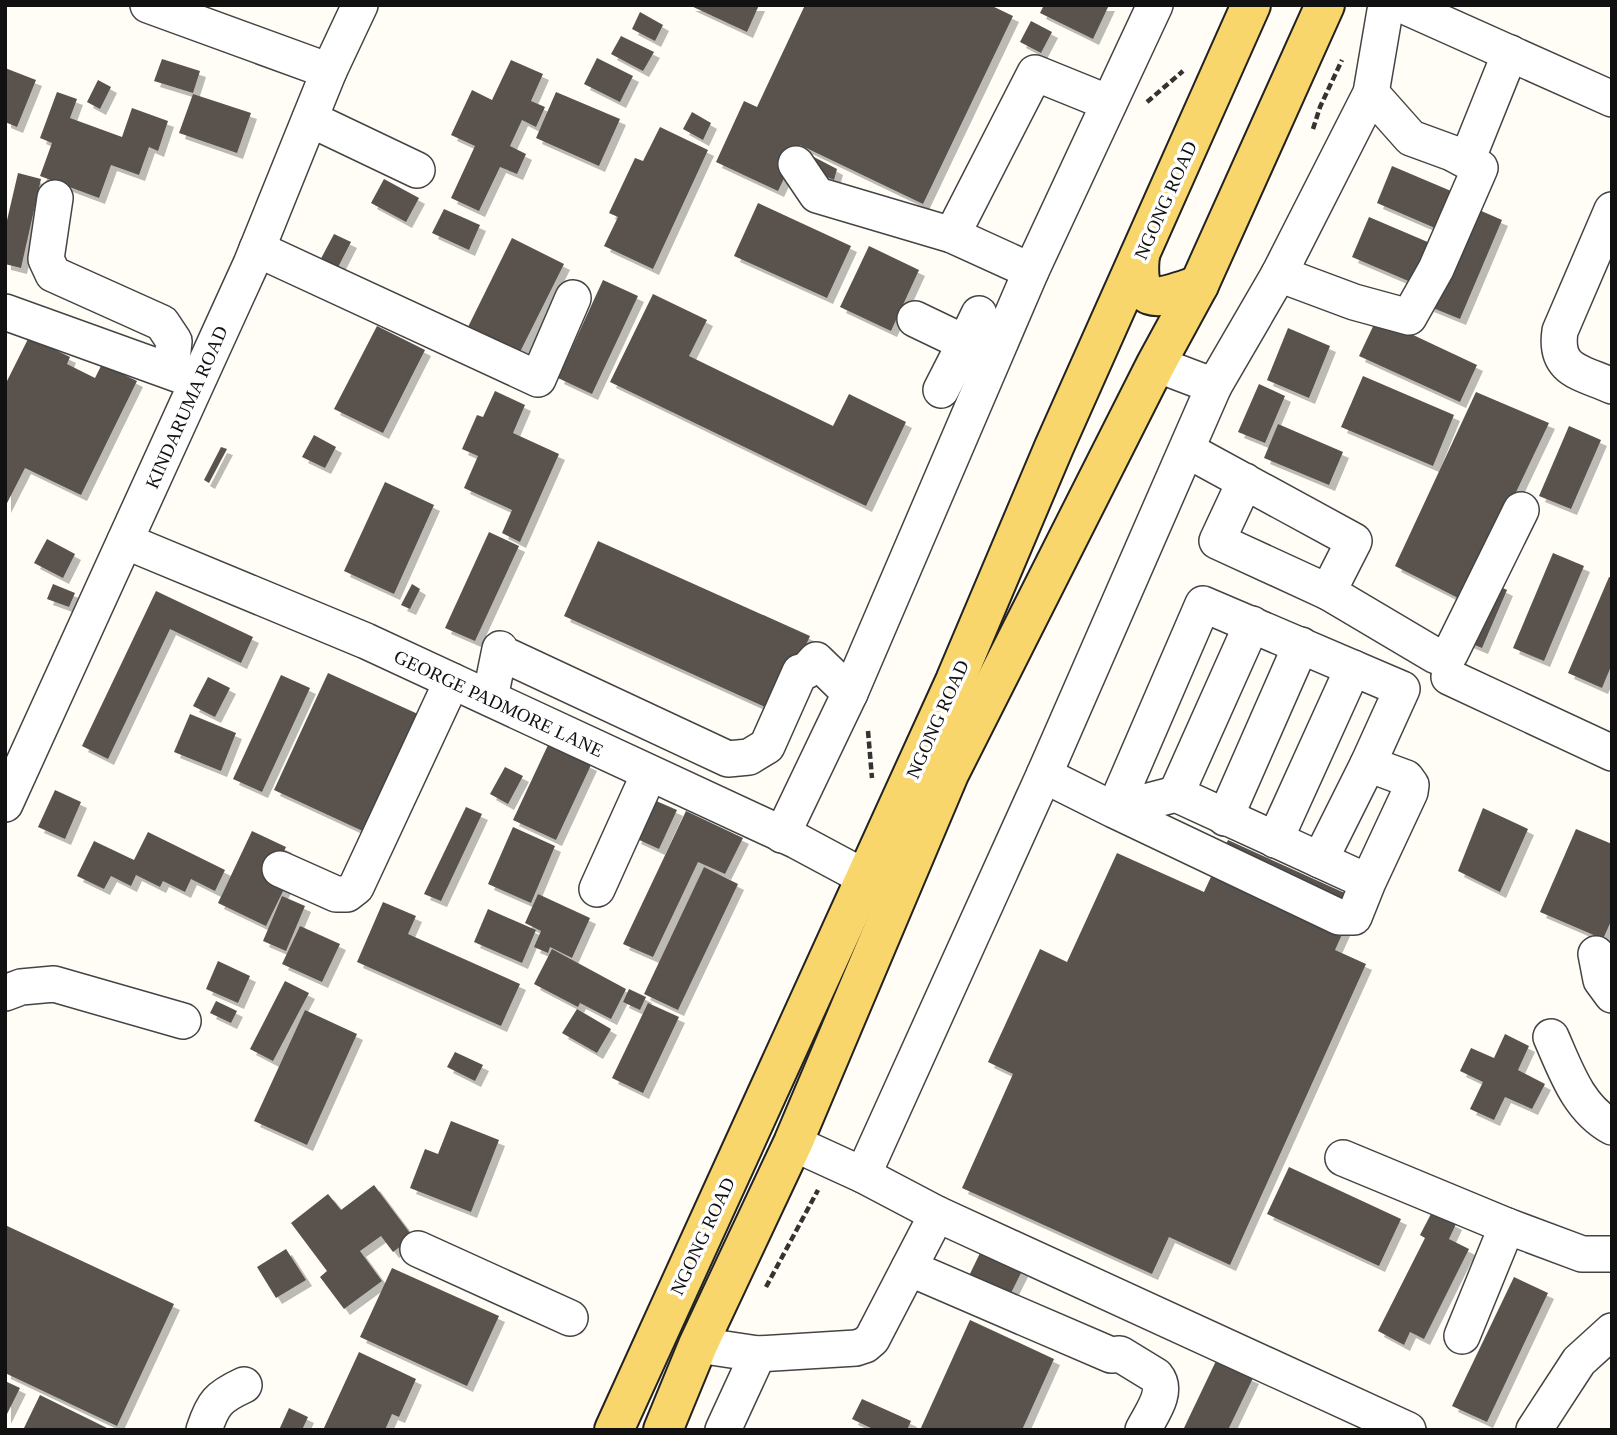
<svg xmlns="http://www.w3.org/2000/svg" width="1617" height="1435" font-family="Georgia,serif">
<style>
.building{fill:#5a524d;filter:url(#shadow)}
.lines{fill:none;stroke-linecap:round;stroke-linejoin:round}
.minor-casing{stroke:#444;stroke-width:38}
.major-casing{stroke:#222;stroke-width:42}
.path{stroke:#333;stroke-width:4.5;stroke-dasharray:7 3.5;stroke-linecap:butt}
.minor{stroke:#fff;stroke-width:35}
.major{stroke:#f9d66b;stroke-width:38}
.labels{text-anchor:middle;stroke-width:7;stroke-linejoin:round;paint-order:stroke}
.street-label{font-size:19px;fill:#111;stroke:#fff}
</style>
<defs>
<filter id="shadow"><feDropShadow dx="6" dy="6" stdDeviation="0" flood-color="#0004"/></filter>
</defs>
<rect width="100%" height="100%" fill="#fffdf5"/>
<g class="building">
<polygon points="689,5 759,5 747,32"/>
<polygon points="805,5 990,5 1013,16 923,204 800,145 778,191 716,162 744,101 757,107"/>
<polygon points="1044,5 1109,5 1093,39 1040,13"/>
<polygon points="640,12 663,25 655,41 632,29"/>
<polygon points="1031,21 1052,32 1041,53 1020,42"/>
<polygon points="621,36 654,52 643,71 611,54"/>
<polygon points="597,58 633,76 620,102 584,84"/>
<polygon points="162,59 200,71 193,93 154,81"/>
<polygon points="511,60 543,74 531,101 545,107 536,127 522,120 510,146 526,154 517,174 500,167 479,211 451,198 475,146 451,135 472,90 492,100"/>
<polygon points="5,68 36,80 17,127 5,122"/>
<polygon points="98,80 111,87 100,109 87,102"/>
<polygon points="57,92 77,99 70,118 122,137 132,108 168,121 158,151 149,147 139,175 111,165 99,198 40,176 52,143 40,138"/>
<polygon points="556,92 620,119 599,166 536,138"/>
<polygon points="193,94 251,113 237,153 179,133"/>
<polygon points="692,112 711,123 703,140 683,129"/>
<polygon points="660,127 708,150 653,269 604,246 618,217 609,213 635,158 643,161"/>
<polygon points="814,157 837,169 834,180 809,169"/>
<polygon points="1392,166 1451,191 1435,228 1377,203"/>
<polygon points="18,173 41,179 21,268 5,264 5,229"/>
<polygon points="384,179 419,198 406,222 371,203"/>
<polygon points="758,203 851,246 827,298 734,256"/>
<polygon points="1470,206 1502,220 1460,319 1428,306"/>
<polygon points="444,209 480,225 469,250 432,233"/>
<polygon points="1369,217 1430,243 1413,283 1352,257"/>
<polygon points="334,234 351,242 334,275 317,266"/>
<polygon points="512,238 564,264 518,356 466,331"/>
<polygon points="869,246 919,270 891,331 840,307"/>
<polygon points="603,280 638,296 592,394 558,378"/>
<polygon points="653,294 707,320 689,356 833,426 849,394 906,422 866,506 610,382"/>
<polygon points="1377,318 1477,365 1460,402 1359,356"/>
<polygon points="377,326 425,350 383,433 334,409"/>
<polygon points="1288,328 1330,346 1309,398 1267,380"/>
<polygon points="29,337 70,357 67,364 95,378 102,364 137,381 81,495 25,468 5,507 5,385"/>
<polygon points="1363,376 1454,415 1433,466 1341,427"/>
<polygon points="1259,384 1285,396 1265,443 1238,432"/>
<polygon points="495,391 525,405 513,433 559,454 520,542 502,533 512,510 464,488 478,456 462,449 477,415 483,417"/>
<polygon points="1476,392 1549,423 1464,601 1395,566"/>
<polygon points="1278,424 1343,452 1329,485 1264,458"/>
<polygon points="1569,426 1601,440 1571,509 1539,496"/>
<polygon points="314,435 336,447 325,468 302,457"/>
<polygon points="221,447 227,449 209,483 204,480"/>
<polygon points="385,482 434,505 394,594 344,571"/>
<polygon points="489,532 519,546 475,641 445,628"/>
<polygon points="47,539 75,554 63,578 34,563"/>
<polygon points="598,541 810,636 776,712 564,616"/>
<polygon points="1553,553 1584,566 1544,661 1513,648"/>
<polygon points="1609,577 1612,578 1612,664 1602,688 1568,673"/>
<polygon points="1490,582 1507,590 1482,648 1465,641"/>
<polygon points="53,584 75,593 69,607 47,599"/>
<polygon points="412,584 420,589 410,609 401,605"/>
<polygon points="156,591 253,637 241,663 170,629 108,759 82,746"/>
<polygon points="328,673 420,715 367,833 274,790"/>
<polygon points="281,675 310,688 262,792 233,779"/>
<polygon points="208,677 230,688 215,717 193,706"/>
<polygon points="190,714 236,733 221,771 174,752"/>
<polygon points="548,745 591,765 556,840 513,820"/>
<polygon points="505,767 523,776 508,804 490,794"/>
<polygon points="55,790 81,802 65,839 38,827"/>
<polygon points="654,800 677,810 659,849 635,838"/>
<polygon points="466,807 482,814 441,901 424,894"/>
<polygon points="1483,808 1528,829 1500,892 1458,871"/>
<polygon points="686,811 743,838 725,874 698,862 653,957 623,944"/>
<polygon points="513,827 555,846 531,903 488,884"/>
<polygon points="1576,829 1612,844 1612,919 1603,939 1540,912"/>
<polygon points="252,831 286,847 271,878 286,885 266,926 218,903"/>
<polygon points="148,832 225,870 215,891 191,879 185,892 163,881 160,887 136,875 131,886 111,876 104,889 77,876 94,841 134,860"/>
<polygon points="1228,840 1358,899 1335,950 1366,964 1230,1265 1169,1237 1152,1274 962,1188 1013,1074 988,1062 1040,949 1067,962 1117,853 1204,892"/>
<polygon points="704,867 738,884 678,1010 644,994"/>
<polygon points="538,894 590,918 572,958 550,947 548,953 534,947 541,931 525,923"/>
<polygon points="282,896 305,906 286,951 263,941"/>
<polygon points="383,902 416,916 408,934 520,984 501,1026 357,962"/>
<polygon points="488,909 536,930 522,963 474,942"/>
<polygon points="300,926 340,944 322,982 282,964"/>
<polygon points="552,949 626,989 611,1019 580,1003 578,1007 534,984"/>
<polygon points="218,961 250,976 238,1003 206,989"/>
<polygon points="285,981 309,993 273,1061 250,1049"/>
<polygon points="629,989 646,997 640,1010 623,1002"/>
<polygon points="216,1001 237,1011 231,1023 210,1013"/>
<polygon points="648,1003 679,1017 643,1093 612,1078"/>
<polygon points="577,1009 611,1029 597,1053 562,1033"/>
<polygon points="305,1010 357,1034 307,1145 254,1121"/>
<polygon points="1505,1034 1529,1046 1518,1070 1545,1084 1532,1109 1505,1097 1494,1120 1470,1109 1483,1082 1460,1071 1471,1048 1494,1058"/>
<polygon points="455,1052 483,1065 475,1081 447,1067"/>
<polygon points="451,1121 499,1140 471,1212 410,1188 425,1149 438,1154"/>
<polygon points="1289,1167 1401,1219 1379,1266 1267,1214"/>
<polygon points="374,1185 413,1237 393,1252 381,1236 360,1251 382,1281 344,1309 320,1277 327,1271 291,1223 328,1194 341,1210"/>
<polygon points="1432,1212 1456,1224 1449,1239 1469,1249 1424,1339 1410,1332 1404,1345 1378,1331 1425,1238 1420,1235"/>
<polygon points="5,1225 174,1304 117,1426 5,1373"/>
<polygon points="286,1249 306,1280 276,1298 257,1267"/>
<polygon points="981,1251 1022,1271 1008,1299 967,1280"/>
<polygon points="392,1268 499,1316 467,1386 360,1337"/>
<polygon points="1514,1277 1548,1293 1487,1422 1452,1406"/>
<polygon points="970,1320 1054,1359 1022,1430 920,1430"/>
<polygon points="359,1352 416,1379 399,1417 392,1414 385,1430 323,1430"/>
<polygon points="1216,1361 1253,1378 1228,1430 1183,1430"/>
<polygon points="5,1381 20,1388 5,1418"/>
<polygon points="40,1395 111,1430 23,1430"/>
<polygon points="862,1399 911,1421 907,1430 875,1430 852,1419"/>
<polygon points="289,1408 308,1417 302,1430 279,1430"/>
</g>
<g class="lines">
<g class="minor-casing">
<g id="minor">
<polyline points="148,5 329,71"/>
<polyline points="1402,5 1612,99"/>
<polyline points="310,119 417,170"/>
<polyline points="1467,160 1510,53"/>
<polyline points="796,164 817,195 952,235 1031,271"/>
<polyline points="55,198 46,259 53,274 162,323 174,341 171,371"/>
<path d="M1612,210L1560,331C1554,371 1581,372 1612,386"/>
<polyline points="952,235 1035,73 1109,103"/>
<polyline points="257,249 538,379 573,298"/>
<polyline points="1279,274 1354,302 1409,317 1436,269 1480,168 1452,153 1411,138 1371,93"/>
<polyline points="5,312 191,379"/>
<polyline points="915,319 965,343 979,314"/>
<polyline points="1156,364 1214,386"/>
<polyline points="941,390 965,343 985,353"/>
<polyline points="1187,450 1354,541 1328,592 1217,541 1245,481"/>
<polyline points="125,541 366,641 797,841 866,878"/>
<polyline points="1328,592 1436,656 1450,654 1521,510"/>
<polyline points="1449,677 1612,753"/>
<polyline points="490,698 500,649 501,653 728,759 749,757 767,746 800,672 806,671 816,660 850,693"/>
<polyline points="1044,775 1114,810 1176,794 1368,882 1410,792 1411,785 1406,778 1368,764 1402,689 1203,604 1114,810 1339,917 1354,917 1368,882"/>
<polyline points="1176,794 1252,624"/>
<polyline points="5,804 251,264 329,71 360,5"/>
<polyline points="1225,818 1301,645"/>
<polyline points="782,835 850,693 1031,271 1155,5"/>
<polyline points="1275,840 1353,668"/>
<polyline points="1320,860 1368,764"/>
<polyline points="280,869 336,894 347,894 356,887 452,681"/>
<polyline points="597,889 649,774"/>
<polyline points="1596,954 1601,980 1612,995"/>
<polyline points="5,993 21,987 54,984 183,1021"/>
<path d="M1551,1037C1566,1071 1578,1108 1612,1127"/>
<polyline points="793,1143 863,1175 937,1214 1408,1430"/>
<polyline points="1343,1158 1507,1226 1582,1254 1612,1254"/>
<polyline points="863,1175 1044,775 1214,386 1279,274 1371,93 1386,5"/>
<polyline points="418,1249 570,1318"/>
<path d="M909,1268L1111,1355L1120,1354L1156,1376C1169,1392 1151,1414 1143,1430"/>
<polyline points="1462,1336 1507,1226"/>
<polyline points="698,1345 758,1354 856,1348 865,1345 872,1339 937,1214"/>
<path d="M204,1430C213,1403 218,1397 244,1385"/>
<polyline points="723,1430 758,1354"/>
<polyline points="1534,1430 1579,1361 1612,1331"/>
</g>
</g>
<g class="major-casing">
<g id="major">
<path d="M1140,255C1134,312 1162,297 1199,285"/>
<polyline points="614,1430 955,681 1054,447 1251,5"/>
<polyline points="663,1430 698,1345 793,1143 949,774 1156,364 1199,285 1325,5"/>
</g>
</g>
<g class="path">
<polyline points="1147,102 1183,71"/>
<polyline points="1313,129 1320,107 1342,60"/>
<polyline points="868,731 872,778"/>
<polyline points="766,1287 818,1190"/>
</g>
<use href="#minor" class="minor"/>
<use href="#major" class="major"/>
</g>
<g class="labels">
<g class="street-label">
<text transform="translate(1165 200) rotate(-66)" y="7">NGONG ROAD</text>
<text transform="translate(186 407) rotate(-66)" y="7">KINDARUMA ROAD</text>
<text transform="translate(499 703) rotate(25)" y="7">GEORGE PADMORE LANE</text>
<text transform="translate(937 719) rotate(-66)" y="7">NGONG ROAD</text>
<text transform="translate(702 1236) rotate(-65)" y="7">NGONG ROAD</text>
</g>
</g>
<rect width="1617" height="1435" fill="none" stroke="#111111" stroke-width="14"/>
</svg>
